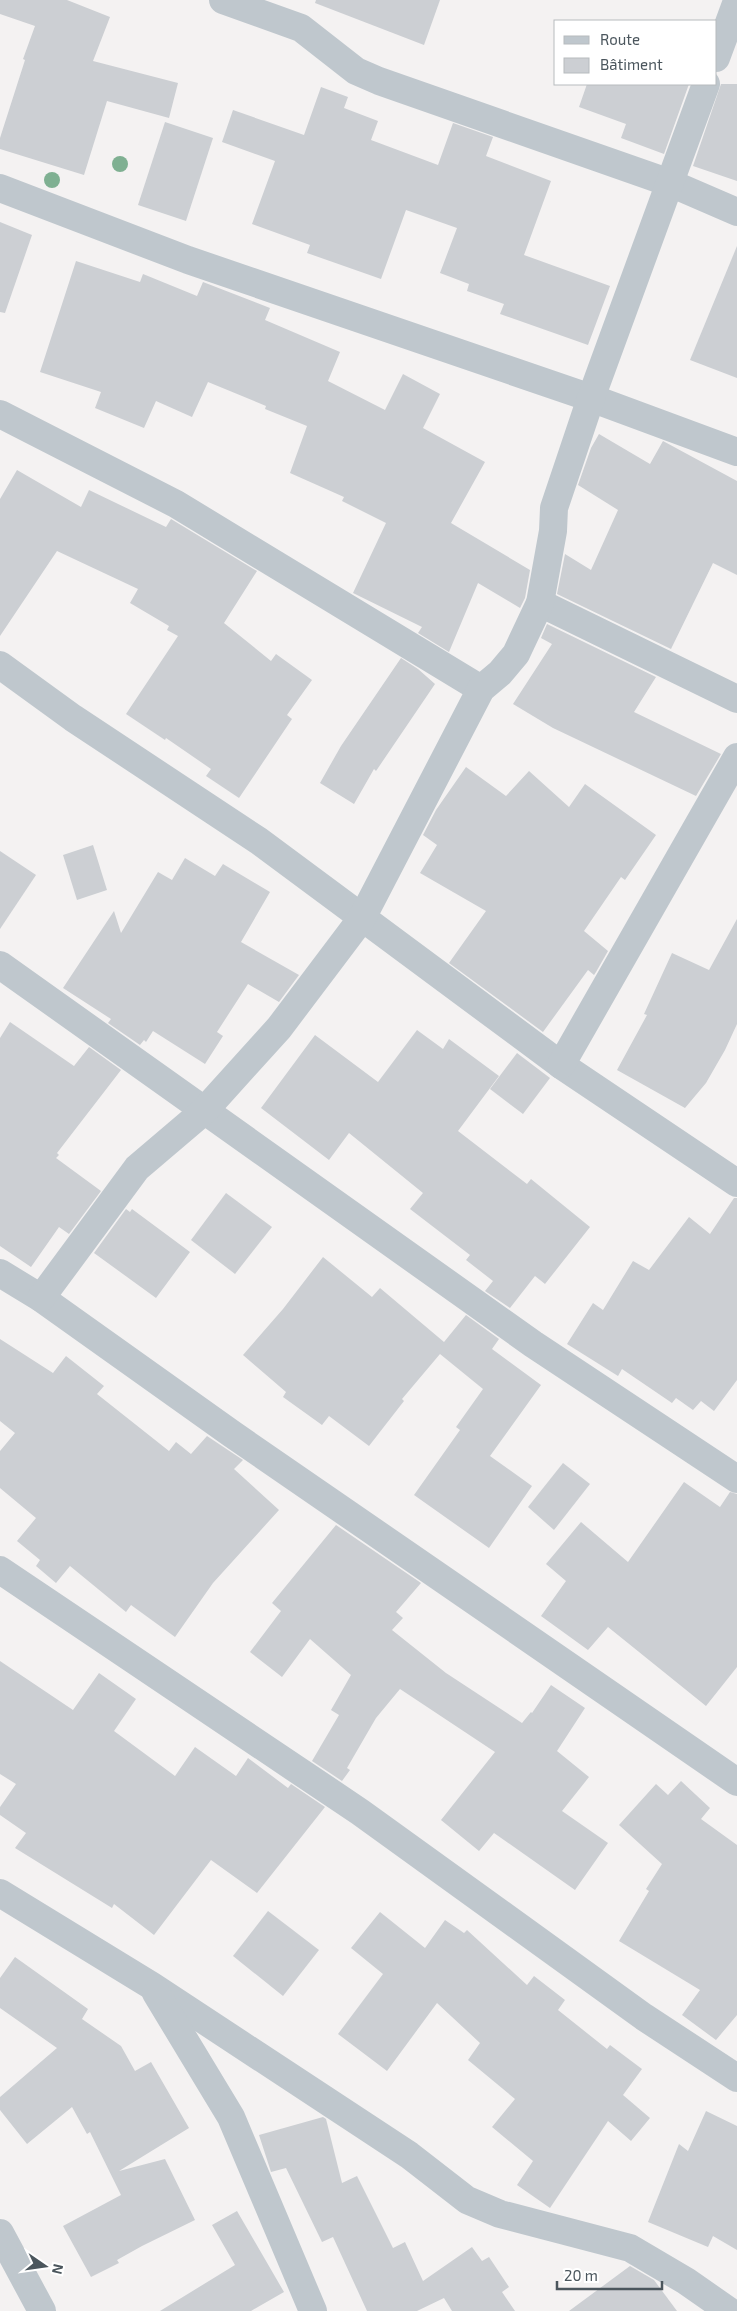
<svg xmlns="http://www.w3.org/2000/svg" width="737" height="2311" font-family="'Exo 2',sans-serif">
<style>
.building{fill:#cccfd3}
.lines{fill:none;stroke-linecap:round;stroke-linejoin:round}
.street{stroke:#bfc7cd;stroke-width:28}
.tree{fill:#7fb092}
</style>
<rect width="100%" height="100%" fill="#f4f2f2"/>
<g class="building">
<polygon points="0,0 67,0 110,17 93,61 178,83 169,118 107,101 84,175 0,149 0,138 25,60 23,59 35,26 0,14"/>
<polygon points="316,0 440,0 424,45 315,3"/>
<polygon points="587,84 689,84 664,154 621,138 626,124 579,107"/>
<polygon points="721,84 737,84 737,181 693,166"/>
<polygon points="321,87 348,97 344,108 378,121 371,140 438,165 453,123 493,137 486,156 551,181 524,255 610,286 588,345 500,314 504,304 467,291 469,284 440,273 457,228 406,210 381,279 307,253 310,245 252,224 275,161 222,142 233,110 304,135"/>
<polygon points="165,122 213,138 186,221 138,205"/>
<polygon points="0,222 32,235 5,313 0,312"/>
<polygon points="737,246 737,378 690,360"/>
<polygon points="76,261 140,282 143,274 197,296 203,282 270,308 265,320 340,352 328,381 385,410 403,374 440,394 423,428 485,462 451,523 530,570 525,598 520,608 478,583 449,652 418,633 422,627 353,593 386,523 342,501 344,497 290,473 307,426 265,409 266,406 208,382 192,417 156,401 144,428 95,408 101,392 40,372"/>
<polygon points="599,434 650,464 663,441 737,481 737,575 713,563 671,649 557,594 565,554 591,570 618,510 578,485 591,448"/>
<polygon points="17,470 81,507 89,490 166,527 171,519 257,571 224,623 271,661 276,654 312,680 287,715 292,719 239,798 206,776 211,769 166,738 165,740 126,714 178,636 167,630 169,626 130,603 138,589 57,551 0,636 0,499"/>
<polygon points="547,624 656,677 634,712 721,754 696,796 553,728 513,704 552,644 541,638"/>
<polygon points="401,658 418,669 435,684 376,771 374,769 354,804 320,783 341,746"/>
<polygon points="466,767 506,796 529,771 569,807 585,784 656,835 625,880 621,877 584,931 608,951 596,972 594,975 588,970 543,1032 449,963 486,911 420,873 437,845 423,835 436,810"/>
<polygon points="93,845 107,890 77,900 63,855"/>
<polygon points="0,851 36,875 0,929"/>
<polygon points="185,858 215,876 223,864 270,892 241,942 299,975 279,1002 248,984 217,1032 223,1036 205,1064 153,1031 146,1042 144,1040 140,1045 108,1023 111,1019 63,988 114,911 121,933 158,872 172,880"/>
<polygon points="737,919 737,1024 725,1050 706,1083 685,1108 617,1070 647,1015 644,1014 672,953 709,970"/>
<polygon points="10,1022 74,1066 89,1047 121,1070 57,1153 59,1155 56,1158 101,1191 69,1234 59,1227 31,1267 0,1246 0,1038"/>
<polygon points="417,1030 443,1049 449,1039 499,1076 458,1131 527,1184 531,1179 590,1227 545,1284 535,1276 510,1308 485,1291 493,1281 466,1260 470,1255 410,1209 423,1193 349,1133 329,1160 261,1108 315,1035 378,1082"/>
<polygon points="517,1053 550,1078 523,1114 490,1089"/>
<polygon points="226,1193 272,1227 235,1274 191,1240"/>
<polygon points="734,1198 737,1198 737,1380 714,1411 701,1401 693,1410 676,1398 672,1403 622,1369 618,1376 567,1344 593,1303 603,1310 633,1261 649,1270 689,1217 710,1234"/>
<polygon points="126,1209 130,1212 132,1209 190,1252 156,1298 94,1253"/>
<polygon points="323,1257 372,1297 380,1288 444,1342 466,1315 499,1339 492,1349 541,1385 490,1456 532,1486 489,1548 414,1495 460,1430 456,1427 483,1389 440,1354 402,1399 404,1401 369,1446 329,1416 322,1425 283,1397 286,1392 243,1355 283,1309"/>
<polygon points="0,1339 53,1373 66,1356 104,1386 97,1394 169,1451 176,1442 191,1454 207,1436 243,1460 234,1469 279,1510 213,1583 175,1637 131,1605 126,1612 70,1566 56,1583 36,1566 40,1560 17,1541 36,1518 0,1488 0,1451 15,1433 0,1421"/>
<polygon points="563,1463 590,1484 554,1530 528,1507"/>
<polygon points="684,1482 720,1507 730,1492 737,1494 737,1667 706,1706 608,1627 588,1650 541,1616 566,1581 546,1564 581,1522 628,1562"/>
<polygon points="336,1525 421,1583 396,1612 403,1618 392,1630 446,1673 522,1723 531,1712 532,1713 551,1685 585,1708 557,1751 589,1777 562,1811 608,1843 575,1890 494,1833 479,1851 441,1820 495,1752 400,1689 376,1718 347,1768 350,1770 342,1781 312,1761 339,1715 331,1710 351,1675 310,1639 282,1677 250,1652 281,1611 272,1603"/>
<polygon points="0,1661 73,1710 99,1673 136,1699 114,1731 175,1776 195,1747 236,1776 248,1758 288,1788 291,1784 325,1807 257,1893 211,1860 154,1935 114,1904 112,1908 15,1848 26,1833 0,1815 0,1807 16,1784 0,1774"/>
<polygon points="681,1781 710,1808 701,1819 737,1845 737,2015 716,2040 682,2015 700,1990 619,1941 649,1891 646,1889 662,1864 619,1825 656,1784 668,1795"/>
<polygon points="268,1911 319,1950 283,1996 233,1956"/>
<polygon points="380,1912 425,1948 445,1920 464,1933 467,1930 527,1985 534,1976 565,2000 558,2010 607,2049 610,2045 642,2069 623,2095 650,2118 631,2141 608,2121 550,2208 517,2185 533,2161 492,2127 515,2099 468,2060 480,2043 437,2003 387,2071 338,2034 383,1974 351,1948"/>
<polygon points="15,1957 88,2009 82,2019 121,2046 135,2071 151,2062 189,2128 119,2171 165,2159 195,2220 142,2246 117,2260 119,2263 91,2277 63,2226 121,2195 90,2132 87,2134 72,2107 27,2144 0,2110 0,2097 57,2048 0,2008 0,1978"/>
<polygon points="706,2111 737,2126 737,2250 713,2236 708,2247 648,2222 679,2144 688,2151"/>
<polygon points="323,2117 326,2119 342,2183 357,2176 393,2248 405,2242 423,2281 472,2247 482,2261 489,2257 509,2287 502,2292 515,2311 452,2311 444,2298 417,2311 367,2311 333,2237 322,2242 286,2168 271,2172 259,2135"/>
<polygon points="237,2211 284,2292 251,2311 160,2311 235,2265 212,2225"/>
<polygon points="630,2266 654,2280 677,2311 569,2311"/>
</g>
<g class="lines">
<g class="street">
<polyline points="223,0 301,28 356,71 379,81 670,183 737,212"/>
<polyline points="716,58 737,1"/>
<polyline points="0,188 188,260 591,398 737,452"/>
<polyline points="0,414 176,504 481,689"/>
<polyline points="540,603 737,699"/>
<polyline points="0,665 73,718 259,841 561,1065 737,1183"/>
<polyline points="0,965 533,1344 737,1479"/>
<polyline points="561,1065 737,757"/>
<polyline points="0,1273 41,1298 232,1434 737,1782"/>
<polyline points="41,1298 137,1168 204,1111 279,1028 362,918 481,689 500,673 516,654 540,603 553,531 554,508 591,398 706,84"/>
<polyline points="0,1570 360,1812 644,2017 737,2078"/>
<polyline points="0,1893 152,1986 409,2155 467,2200 500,2214 630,2248 686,2281 729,2311"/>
<polyline points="156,1993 231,2117 313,2311"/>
<polyline points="0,2233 42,2311"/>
</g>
</g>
<g class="tree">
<circle cx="120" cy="164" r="8"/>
<circle cx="52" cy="180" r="8"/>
</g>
<rect x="554" y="20" width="162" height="65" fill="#ffffff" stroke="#b7bbbe"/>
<rect x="564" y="36" width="25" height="8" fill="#bfc7cd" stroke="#b7bbbe"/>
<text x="600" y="45" font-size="15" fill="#4b565d">Route</text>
<rect x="564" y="58" width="25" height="15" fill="#cccfd3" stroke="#b7bbbe"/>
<text x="600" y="70" font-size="15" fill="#4b565d">Bâtiment</text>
<g transform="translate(45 2266) rotate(103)" stroke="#ffffff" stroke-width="4" paint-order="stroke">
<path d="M0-4L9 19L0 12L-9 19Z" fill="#4b565d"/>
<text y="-8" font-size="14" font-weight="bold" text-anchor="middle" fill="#4b565d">N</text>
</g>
<path d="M557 2281v8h105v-8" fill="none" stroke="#4b565d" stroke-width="2.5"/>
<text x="564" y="2281" font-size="15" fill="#4b565d" stroke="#ffffff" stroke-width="4" paint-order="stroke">20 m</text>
</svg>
